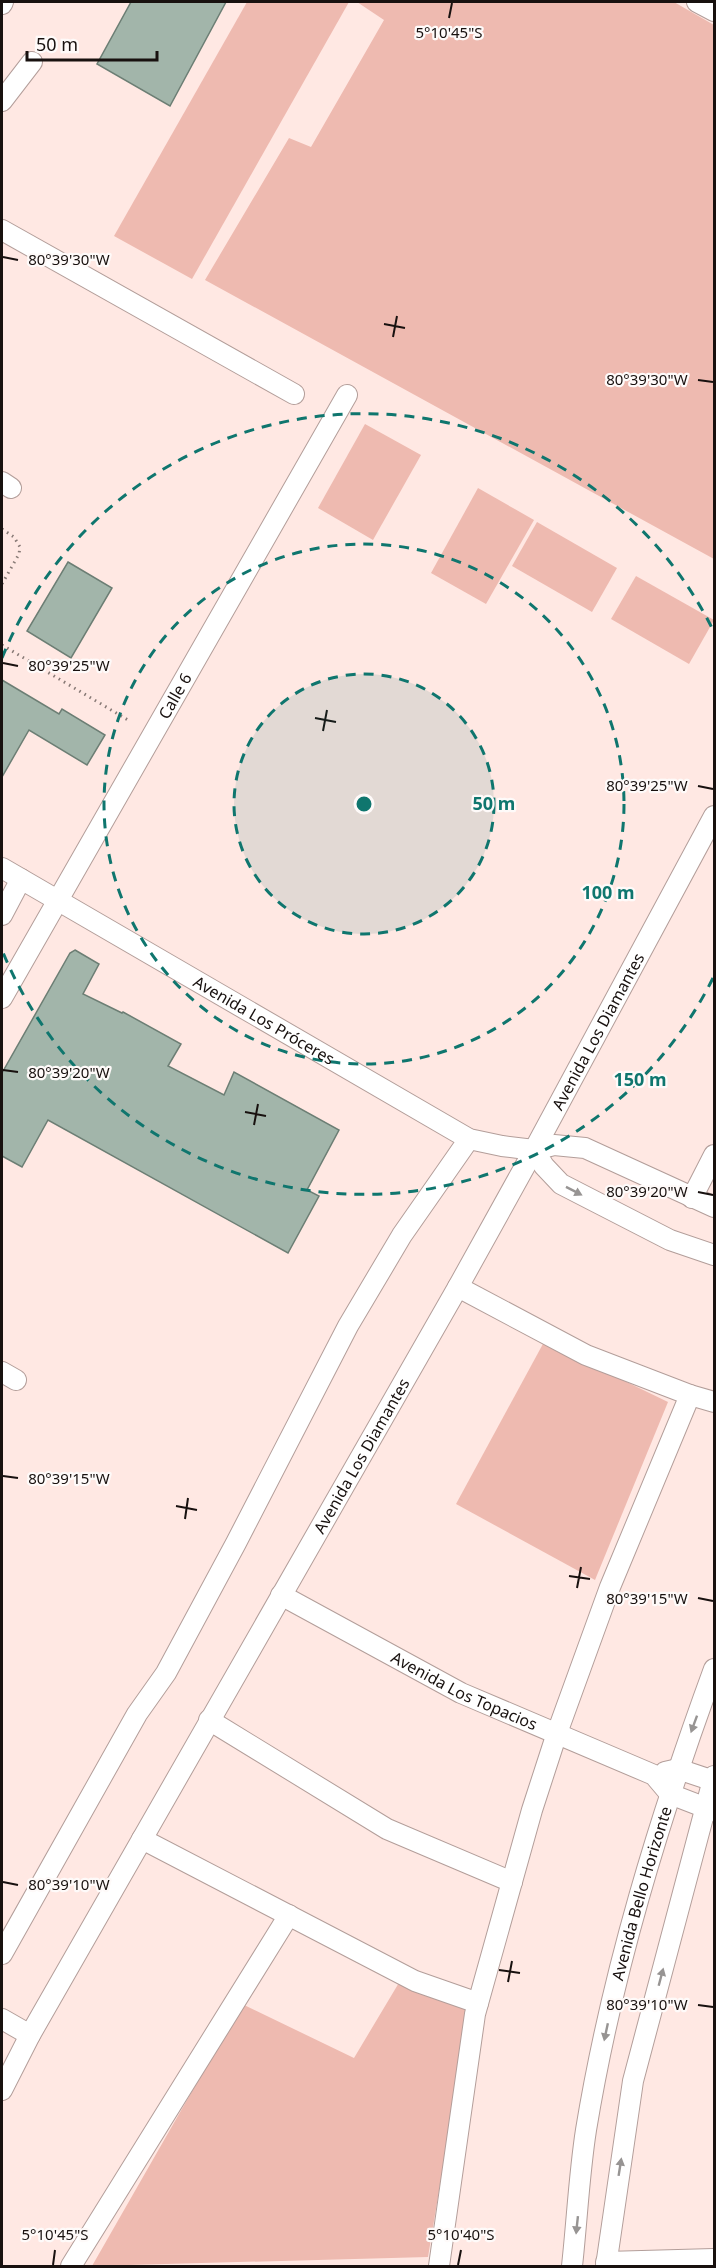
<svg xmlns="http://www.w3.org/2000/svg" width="716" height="2268" font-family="'Noto Sans',sans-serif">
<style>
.green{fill:#eebab0}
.building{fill:#a2b5aa;stroke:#6c7e74;stroke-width:1.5}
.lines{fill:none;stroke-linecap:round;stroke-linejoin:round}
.minor-casing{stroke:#b39e9a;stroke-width:22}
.path{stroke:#877975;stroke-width:3;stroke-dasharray:1.5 4.5;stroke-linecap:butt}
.minor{stroke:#fff;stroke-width:20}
.oneway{fill:#979493}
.ticks{fill:none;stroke:#18110f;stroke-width:2}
.ring{fill:none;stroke:#0f766e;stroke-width:3;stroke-dasharray:10 8}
.labels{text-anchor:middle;stroke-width:4.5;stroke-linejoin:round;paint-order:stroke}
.street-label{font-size:16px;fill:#18110f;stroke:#fefaf9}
.ticks-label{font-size:15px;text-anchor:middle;fill:#18110f;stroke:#fefaf9;stroke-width:4.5;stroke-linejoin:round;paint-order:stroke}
.centre{fill:#0f766e;stroke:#fefaf9;stroke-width:3}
.ring-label{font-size:18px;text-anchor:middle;font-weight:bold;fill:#0f766e;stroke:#fefaf9;stroke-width:4.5;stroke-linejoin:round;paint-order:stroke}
</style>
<rect width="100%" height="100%" fill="#ffe8e3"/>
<g class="green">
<polygon points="247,2 349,2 192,279 114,236"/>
<polygon points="357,2 674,2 714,25 714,559 205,280 289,138 311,147 384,20"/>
<polygon points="365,424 421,455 373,540 318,508"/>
<polygon points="478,488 534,520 486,604 431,573"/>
<polygon points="537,522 617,568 592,612 512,566"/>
<polygon points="636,576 714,620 689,664 611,619"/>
<polygon points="544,1342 668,1402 595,1580 456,1504"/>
<polygon points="400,1981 469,2010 428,2257 92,2266 242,2004 354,2058"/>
</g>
<g class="building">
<polygon points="131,2 226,2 170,106 97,64"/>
<polygon points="68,562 112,588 71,658 27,631"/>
<polygon points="2,680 59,714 62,709 105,735 87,765 29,730 2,777"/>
<polygon points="75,950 99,964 83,994 122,1013 123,1012 181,1044 168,1066 224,1095 234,1072 339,1130 307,1190 319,1196 288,1253 48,1120 22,1167 2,1156 2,1073 70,953"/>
</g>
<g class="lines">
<g class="minor-casing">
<g id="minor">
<polyline points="697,2 714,11"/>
<polyline points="2,4 3,2"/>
<polyline points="2,101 32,62"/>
<polyline points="2,230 294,394"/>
<polyline points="2,482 11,488"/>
<path id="s1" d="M2,868L469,1139L502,1146L534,1150L554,1145L585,1148L714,1207"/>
<polyline points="2,915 21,879"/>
<path id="s2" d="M2,998L347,395"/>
<polyline points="534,1150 544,1166 561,1184 670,1240 714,1255"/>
<polyline points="692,1198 714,1155"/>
<polyline points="458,1287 586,1355 690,1395 714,1402"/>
<polyline points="2,1372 16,1380"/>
<path id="s3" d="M281,1595L461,1693L654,1775L670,1794L714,1811"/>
<polyline points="209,1720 387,1829 512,1882"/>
<polyline points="665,1772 678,1769 714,1781"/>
<polyline points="142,1839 415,1981 478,2003"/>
<polyline points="2,1954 137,1714 166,1673 236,1543 348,1326 402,1235 469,1139"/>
<polyline points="2,2019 30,2035"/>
<path id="s4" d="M2,2090L30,2035L458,1287L534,1150L714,816"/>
<polyline points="606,2262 714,2259"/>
<polyline points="71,2266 289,1915"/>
<polyline points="439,2266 475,2014 532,1810 557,1733 610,1587 690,1395"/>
<path id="s5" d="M572,2266C577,2221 579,2175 586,2130C612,1972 659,1819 714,1669"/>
<polyline points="606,2266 633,2081 714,1776"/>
</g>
</g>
<g class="path">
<polyline points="2,529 14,537 20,547 19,554 2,584"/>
<polyline points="2,645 128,720"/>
</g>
<use href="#minor" class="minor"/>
</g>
<defs><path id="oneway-solid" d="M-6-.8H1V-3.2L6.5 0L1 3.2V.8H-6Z" transform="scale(1.5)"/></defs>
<g class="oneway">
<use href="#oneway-solid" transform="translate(574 1191) rotate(27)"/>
<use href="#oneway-solid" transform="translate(694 1724) rotate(110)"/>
<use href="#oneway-solid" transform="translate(661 1977) rotate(-75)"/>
<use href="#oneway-solid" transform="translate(606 2032) rotate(102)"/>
<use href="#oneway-solid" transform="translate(620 2167) rotate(-81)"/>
<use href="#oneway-solid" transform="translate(577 2225) rotate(96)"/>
</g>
<path class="ticks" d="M449,18L452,3M3,257L18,260M384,324L405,328M393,337L397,316M698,380L713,382M3,663L18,666M315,718L336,722M323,731L327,710M698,786L713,789M3,1070L18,1072M245,1112L266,1116M254,1125L258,1104M698,1192L713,1195M3,1476L18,1478M176,1506L197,1510M185,1519L188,1498M569,1576L590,1579M577,1588L581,1567M698,1598L713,1601M3,1882L18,1885M499,1970L520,1973M508,1982L512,1961M698,2005L713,2007M53,2265L55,2250M458,2265L461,2250"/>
<circle cx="364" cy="804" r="130" fill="#0f766e" fill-opacity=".12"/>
<g class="ring">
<circle cx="364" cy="804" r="130"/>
<circle cx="364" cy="804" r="260"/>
<path d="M713 978A390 390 0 0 1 2 950M2 658A390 390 0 0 1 713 630"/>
</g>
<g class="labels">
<g class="street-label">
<text dy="6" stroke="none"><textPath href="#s2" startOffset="348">Calle 6</textPath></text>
<text dy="6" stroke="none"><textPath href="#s1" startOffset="303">Avenida Los Próceres</textPath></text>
<text dy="6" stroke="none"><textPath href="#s4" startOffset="1215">Avenida Los Diamantes</textPath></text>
<text dy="6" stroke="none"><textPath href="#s4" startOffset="729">Avenida Los Diamantes</textPath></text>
<text dy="6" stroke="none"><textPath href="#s3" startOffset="207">Avenida Los Topacios</textPath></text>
<text dy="6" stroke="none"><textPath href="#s5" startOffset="380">Avenida Bello Horizonte</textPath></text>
</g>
</g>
<g class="ticks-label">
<text x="449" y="38">5°10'45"S</text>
<text x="69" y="265">80°39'30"W</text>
<text x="647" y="385">80°39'30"W</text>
<text x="69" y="671">80°39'25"W</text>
<text x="647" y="791">80°39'25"W</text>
<text x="69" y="1078">80°39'20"W</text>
<text x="647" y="1197">80°39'20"W</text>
<text x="69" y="1484">80°39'15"W</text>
<text x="647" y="1604">80°39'15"W</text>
<text x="69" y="1890">80°39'10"W</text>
<text x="647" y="2010">80°39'10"W</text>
<text x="55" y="2240">5°10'45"S</text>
<text x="461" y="2240">5°10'40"S</text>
</g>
<circle cx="364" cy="804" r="9" class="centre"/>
<g class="ring-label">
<text x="494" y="810">50 m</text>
<text x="608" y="899">100 m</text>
<text x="640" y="1086">150 m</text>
</g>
<rect width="716" height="2268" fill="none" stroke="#18110f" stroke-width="6"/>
<path d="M27 51v9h130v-9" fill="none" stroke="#18110f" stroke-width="3"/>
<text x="36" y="51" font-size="18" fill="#18110f" stroke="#fefaf9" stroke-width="4.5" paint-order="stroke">50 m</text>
</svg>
